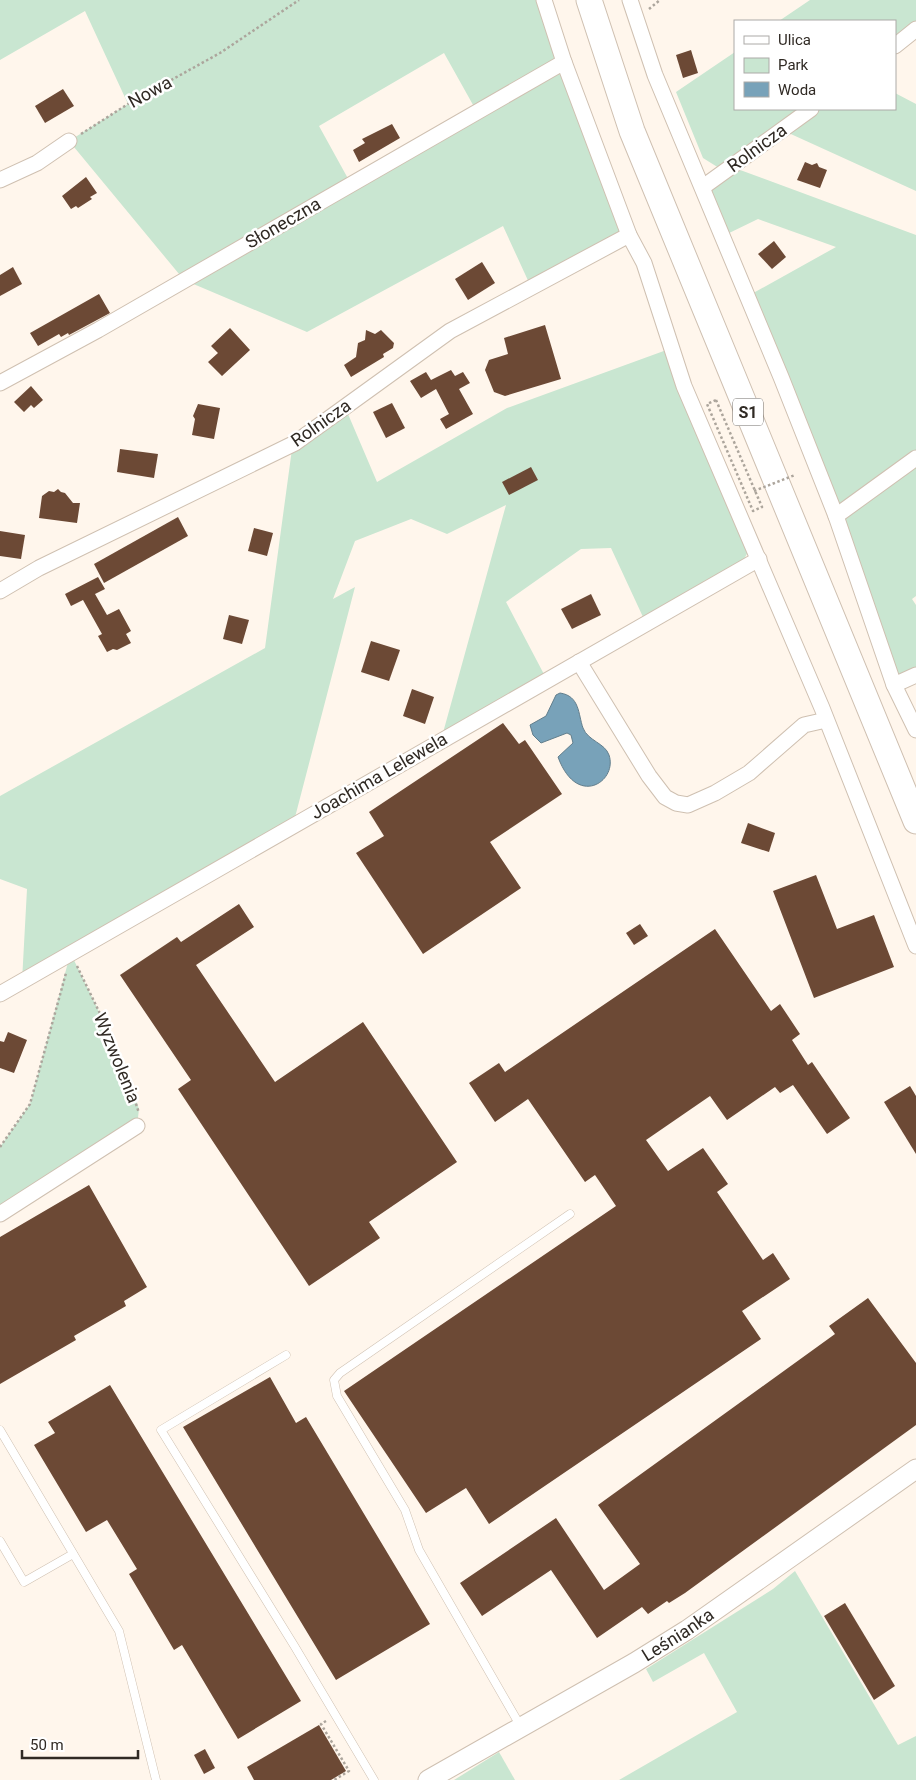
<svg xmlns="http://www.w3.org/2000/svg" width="916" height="1780" font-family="Roboto,sans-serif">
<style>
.green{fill:#c9e6d1;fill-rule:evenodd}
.water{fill:#78a2b9;stroke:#627e8c}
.building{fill:#6c4935}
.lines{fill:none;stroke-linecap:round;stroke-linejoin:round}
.service-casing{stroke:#cfc0b1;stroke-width:9}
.minor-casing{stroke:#cfc0b1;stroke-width:17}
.tertiary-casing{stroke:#cfc0b1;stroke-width:21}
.trunk-casing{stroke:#cfc0b1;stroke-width:27}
.path{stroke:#aca59c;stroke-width:2.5;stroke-dasharray:2.5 2.5;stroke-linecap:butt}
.service{stroke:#fff;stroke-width:8}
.minor{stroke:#fff;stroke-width:15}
.tertiary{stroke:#fff;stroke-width:19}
.trunk{stroke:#fff;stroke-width:25}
.path-bridge{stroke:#aca59c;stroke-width:2.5;stroke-dasharray:2.5 2.5;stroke-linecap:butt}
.labels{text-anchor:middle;stroke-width:5;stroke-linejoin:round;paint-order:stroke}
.shield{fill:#fff;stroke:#6e6a66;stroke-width:1}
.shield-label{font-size:16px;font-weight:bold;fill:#302a24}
.street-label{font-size:18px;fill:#302a24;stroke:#fff}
</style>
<rect width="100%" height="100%" fill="#fff6ec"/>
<g class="green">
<path d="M0,0H544L629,235L531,287L503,226L307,332L184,280L69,141L128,104L85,11L0,60ZM444,53L477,112L351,184L319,126Z"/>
<polygon points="810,0 916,0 916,29 895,46 895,21 779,21"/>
<polygon points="735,52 735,109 895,109 895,93 916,104 916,191 782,130 732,167 916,235 916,596 912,599 916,605 916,675 894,685 748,296 836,247 758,219 723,236 703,187 719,168 703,158 676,92"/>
<polygon points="672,348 693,425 748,552 744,559 643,617 611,548 581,549 506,602 547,680 441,740 506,505 447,534 411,519 355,541 333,599 355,587 293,825 71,954 120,1055 139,1109 137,1126 0,1214 0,1147 30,1104 70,955 22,981 27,889 0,879 0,796 265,648 292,449 345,407 377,482 507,408"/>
<polygon points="795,1571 898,1745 916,1736 916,1780 619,1780 737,1712 704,1653 653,1682 646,1669 773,1589"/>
<polygon points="499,1752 515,1780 454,1780"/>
</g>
<path class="water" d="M560,693C580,696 578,714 583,728C588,741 605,743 609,755C618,781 577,809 558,757L573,743L571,735L567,733L541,743L533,735L530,725L546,716L556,695Z"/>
<g class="building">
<polygon points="691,50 698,73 683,78 676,55"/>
<polygon points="63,89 74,106 45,123 35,106"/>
<polygon points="392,124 400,138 359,162 353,150 365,143 362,139"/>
<polygon points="805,162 812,165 817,163 819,167 827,170 820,188 797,180"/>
<polygon points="86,177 97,193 90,197 92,199 78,208 76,206 71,209 62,196"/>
<polygon points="774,241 786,257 772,269 758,254"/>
<polygon points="482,262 495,283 468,300 455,279"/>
<polygon points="13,267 22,284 0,296 0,275"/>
<polygon points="99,294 110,313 69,335 68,333 61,337 59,334 38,346 30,333"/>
<polygon points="545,325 561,379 505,396 494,392 485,370 489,360 508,354 504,338"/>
<polygon points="230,328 250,350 222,376 208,362 218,353 211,346"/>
<polygon points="366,330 375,334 381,330 394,343 393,348 383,354 384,357 351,377 344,365 356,357 358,343 365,340"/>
<polygon points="451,370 455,376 463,372 470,383 459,389 473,414 446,429 440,419 449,414 436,389 421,398 410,381 426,372 431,380"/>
<polygon points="31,386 43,400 34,408 31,405 24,412 14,402"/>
<polygon points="392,403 405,428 386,438 373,412"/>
<polygon points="198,404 220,408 214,439 192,435 195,419 193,416"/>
<polygon points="120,449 158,454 154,478 117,472"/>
<polygon points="531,467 538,480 509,495 502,482"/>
<polygon points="58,489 61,492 65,493 73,503 80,503 77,523 39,518 42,496 49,491 54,492"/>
<polygon points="178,517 188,536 104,583 94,564"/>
<polygon points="254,528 273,533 267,556 248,551"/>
<polygon points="0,531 25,535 21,559 0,556"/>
<polygon points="98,577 105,589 95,594 107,615 119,609 131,631 126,634 131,643 117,650 113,649 107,652 98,636 102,634 83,600 71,606 65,594"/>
<polygon points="591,594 601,615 572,629 561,609"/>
<polygon points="229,615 249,620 242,644 223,639"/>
<polygon points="371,641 400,650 389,681 361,672"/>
<polygon points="412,689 434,697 425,724 403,716"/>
<polygon points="503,723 519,744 525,740 562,794 490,842 521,888 423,954 356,853 384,836 369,812"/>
<polygon points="748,823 775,833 769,852 741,843"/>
<polygon points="816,875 837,929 874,915 894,967 814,998 773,891"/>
<polygon points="239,904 254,927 196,965 275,1082 363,1022 457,1162 369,1222 380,1238 309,1286 178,1089 191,1080 120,975 177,937 181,942"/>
<polygon points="640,924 648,936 634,945 626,933"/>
<polygon points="715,929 771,1011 780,1004 800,1034 792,1040 808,1065 812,1062 850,1118 827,1134 793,1085 780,1093 775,1087 727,1120 710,1096 646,1140 668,1171 703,1148 728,1184 717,1192 763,1260 773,1253 790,1279 742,1311 761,1339 489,1524 466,1488 426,1513 344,1391 616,1206 595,1175 585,1182 528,1099 495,1122 469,1083 499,1063 505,1072"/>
<polygon points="8,1032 27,1040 14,1073 0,1068 0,1041 4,1042"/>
<polygon points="910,1086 916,1096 916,1154 884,1102"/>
<polygon points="89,1185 147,1287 124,1301 126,1306 74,1336 76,1340 0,1384 0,1237"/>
<polygon points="868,1298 916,1363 916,1425 685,1593 669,1603 667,1601 648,1614 642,1607 597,1638 551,1570 482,1616 460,1583 556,1518 604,1590 640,1564 598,1505 835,1334 829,1326"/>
<polygon points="270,1377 296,1423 306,1417 430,1624 336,1680 183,1427"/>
<polygon points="110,1385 301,1701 238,1739 182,1645 174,1650 129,1574 137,1569 107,1520 86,1532 34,1445 55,1433 48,1422"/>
<polygon points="845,1603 895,1686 874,1700 824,1616"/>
<polygon points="319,1725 346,1771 331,1780 254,1780 247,1767"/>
<polygon points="205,1749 215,1768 204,1774 194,1755"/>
</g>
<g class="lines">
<g class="service-casing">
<g id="service">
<polyline points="286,1355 161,1430 295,1647 374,1780"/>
<polyline points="0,1430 119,1631 156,1780"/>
<polyline points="0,1541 24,1582 73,1554"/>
<polyline points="521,1727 419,1550 405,1510 337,1396 334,1380 340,1373 570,1214"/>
</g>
</g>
<g class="minor-casing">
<g id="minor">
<polyline points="544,0 564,62 629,235 644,263 684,386 822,708 916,946"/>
<polyline points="630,0 655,75 781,377 836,516 894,685 916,730"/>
<polyline points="895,46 916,29"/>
<polyline points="0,180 37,163 69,141"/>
<polyline points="703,187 811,109"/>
<polyline points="0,383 98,330 564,62"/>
<polyline points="836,516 916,458"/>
<polyline points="0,591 39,568 295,443 450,331 629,235"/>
<polyline points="579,662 649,776 665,797 676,803 688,805 715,793 749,773 804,725 826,720"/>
<polyline points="894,685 916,675"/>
<polyline points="0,994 759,559"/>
<polyline points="0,1214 137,1126"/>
</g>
</g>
<g class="tertiary-casing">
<g id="tertiary">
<path id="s1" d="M428,1780L634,1663L687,1630L916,1469"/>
</g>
</g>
<g class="trunk-casing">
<polyline id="trunk" points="589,0 632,131 916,821"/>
</g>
<g class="path">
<polyline points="649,9 660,0"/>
<polyline points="81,134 128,104 220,53 299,0"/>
<polygon points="716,400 762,507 753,511 707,404"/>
<polyline points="77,966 120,1055 139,1113"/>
<polyline points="0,1147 30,1104 66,973"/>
<polyline points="326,1721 321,1724 349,1771 334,1780"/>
</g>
<use href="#service" class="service"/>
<use href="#minor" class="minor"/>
<use href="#tertiary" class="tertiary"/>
<use href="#trunk" class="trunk"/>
<polyline class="path-bridge" points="754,491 795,475"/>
</g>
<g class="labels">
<rect class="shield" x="733" y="398.5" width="30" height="27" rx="4"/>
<g class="shield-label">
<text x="748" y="418">S1</text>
</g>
<g class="street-label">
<text transform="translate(150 92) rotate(-29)" y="6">Nowa</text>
<text transform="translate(757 148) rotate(-36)" y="6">Rolnicza</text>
<text transform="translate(283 223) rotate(-30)" y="6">Słoneczna</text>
<text transform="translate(321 423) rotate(-35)" y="6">Rolnicza</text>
<text transform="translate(379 776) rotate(-30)" y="6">Joachima Lelewela</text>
<text transform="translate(117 1058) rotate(68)" y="6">Wyzwolenia</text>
<text dy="6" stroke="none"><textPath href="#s1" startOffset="289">Leśnianka</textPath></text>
</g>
</g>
<rect x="734" y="20" width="162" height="90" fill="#ffffff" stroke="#acaaa7"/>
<rect x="744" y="36" width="25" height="8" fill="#ffffff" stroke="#acaaa7"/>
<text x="778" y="45" font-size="15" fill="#302a24">Ulica</text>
<rect x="744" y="58" width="25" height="15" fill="#c9e6d1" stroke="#acaaa7"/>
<text x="778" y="70" font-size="15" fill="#302a24">Park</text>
<rect x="744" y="82" width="25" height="15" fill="#78a2b9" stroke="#acaaa7"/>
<text x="778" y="95" font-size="15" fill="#302a24">Woda</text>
<path d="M22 1750v8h116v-8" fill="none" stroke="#302a24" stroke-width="2.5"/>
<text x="30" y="1750" font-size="15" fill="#302a24" stroke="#ffffff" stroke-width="4" paint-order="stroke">50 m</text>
</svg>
